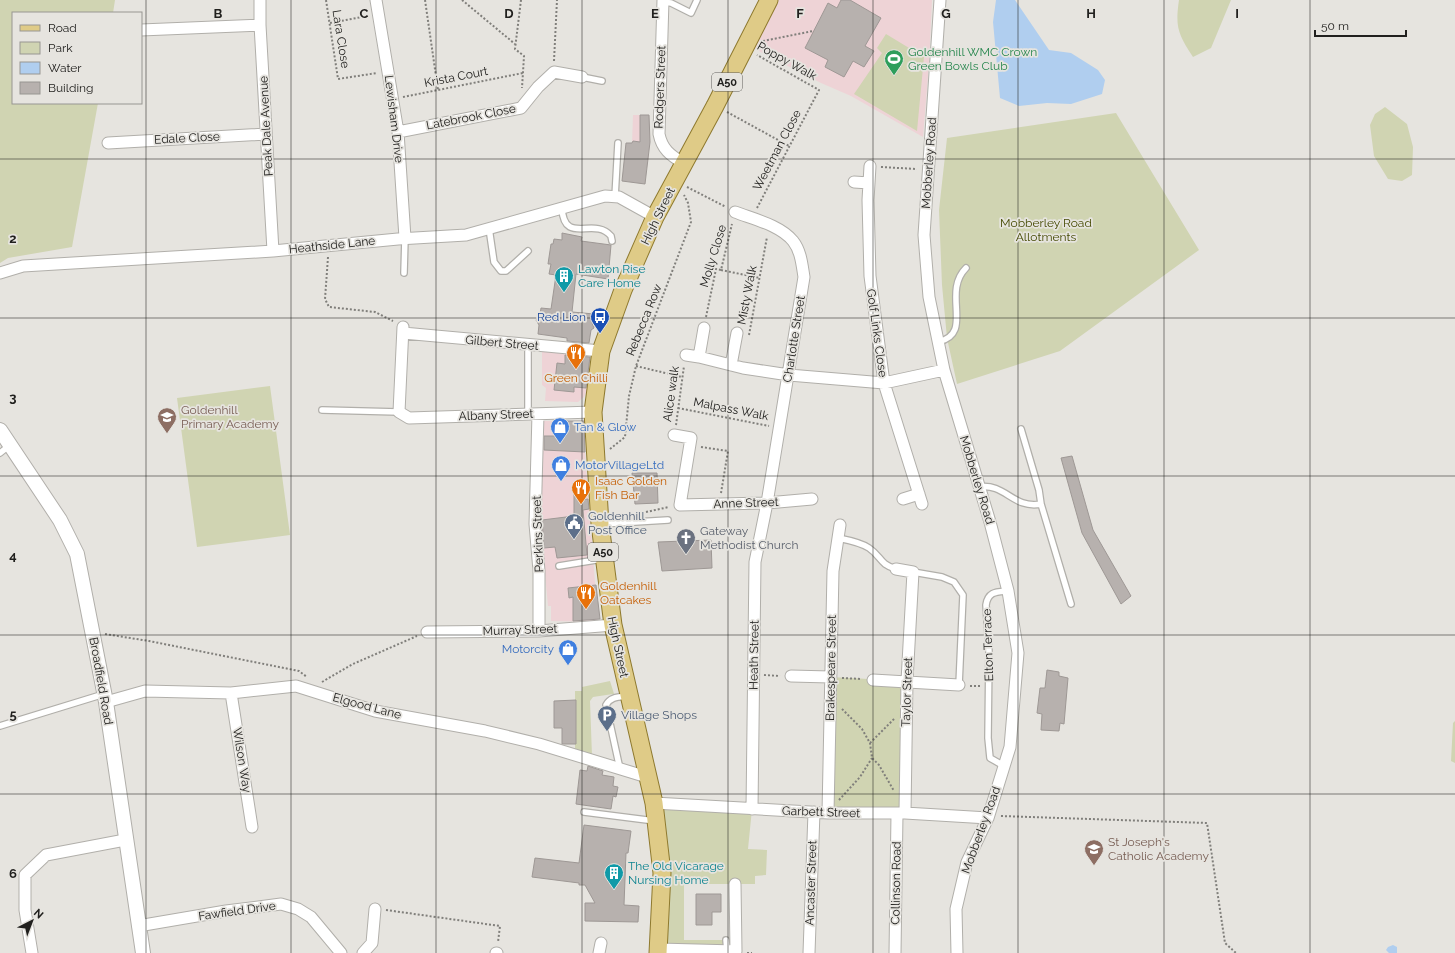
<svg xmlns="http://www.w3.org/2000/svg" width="1455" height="953" viewBox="0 0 1455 953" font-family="Raleway,sans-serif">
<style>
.commercial{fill:#eed3d6}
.green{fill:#d0d4b2}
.water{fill:#b0ceef}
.building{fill:#b7b1ae;stroke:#9e9895}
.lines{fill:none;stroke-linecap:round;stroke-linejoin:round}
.service-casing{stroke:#b1afaa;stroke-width:8}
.minor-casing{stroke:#b1afaa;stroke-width:13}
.tertiary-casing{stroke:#b1afaa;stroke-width:16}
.primary-casing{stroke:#8e792e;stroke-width:19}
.path{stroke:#807f7b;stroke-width:2;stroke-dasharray:2 2;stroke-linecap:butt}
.service{stroke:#fff;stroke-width:5.5}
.minor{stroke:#fff;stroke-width:11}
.tertiary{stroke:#fff;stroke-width:14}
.primary{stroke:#dfcb87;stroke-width:17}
.grid{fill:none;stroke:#21201e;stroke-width:1;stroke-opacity:0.55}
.labels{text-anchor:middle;stroke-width:3.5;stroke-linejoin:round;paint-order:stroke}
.shield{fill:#e6e4df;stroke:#5c5b58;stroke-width:1}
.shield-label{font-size:11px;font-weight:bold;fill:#21201e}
.street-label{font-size:12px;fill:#21201e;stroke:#e6e4df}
.leisure-label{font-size:12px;fill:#27864d;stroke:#e6e4df;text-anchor:start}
.park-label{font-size:12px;fill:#454a02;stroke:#e6e4df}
.culture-label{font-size:12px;fill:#0d838f;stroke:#e6e4df;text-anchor:start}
.transit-label{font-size:12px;fill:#164399;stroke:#e6e4df;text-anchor:end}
.food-label{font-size:12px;fill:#c56008;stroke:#e6e4df;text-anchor:start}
.education-label{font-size:12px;fill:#785e54;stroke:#e6e4df;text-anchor:start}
.shop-label{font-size:12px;fill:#366cbe;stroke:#e6e4df;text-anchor:start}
.service-label{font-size:12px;fill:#4e5e75;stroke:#e6e4df;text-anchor:start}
.worship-label{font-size:12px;fill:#5b616d;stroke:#e6e4df;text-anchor:start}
.grid-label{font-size:13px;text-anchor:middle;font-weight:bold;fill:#21201e;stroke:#e6e4df;stroke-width:3.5;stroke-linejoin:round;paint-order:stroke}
</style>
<rect width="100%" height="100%" fill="#e6e4df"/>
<path class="commercial" d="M775,0H932L929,64L923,137L851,96L821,83L753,48Z
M633,115H649L650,142L648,161L636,159L632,144Z
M542,351L590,357L588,388L584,397L578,402L545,401L546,388L542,385Z
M543,421H585V452L598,622L551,621V606H548L539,511Z"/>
<path class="green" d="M0,0H115L113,13H13V103H98L72,247L8,258L0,263Z
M1179,0H1231L1211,48L1193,57C1178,34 1175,27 1179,0Z
M886,34L924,57L917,131L854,94L882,53L877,48Z
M1385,107L1407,124L1413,147L1412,175L1402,181L1388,179L1374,156L1370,125L1375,114Z
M1116,113L1199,250L1060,351L957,384L947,338L942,285L939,210L947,138Z
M270,386L290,535L197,547L177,398Z
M830,677L907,681L905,813H828Z
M610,681L615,697L613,694L593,697L590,701L592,756L575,750V691H582V687Z
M1455,721V763L1451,761L1453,723Z
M658,803L752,809L748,849L767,850L766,875L755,876V884H684V940H723V951L662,949Z"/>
<path class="water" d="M996,0H1015L1049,50L1071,53L1098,70L1105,80L1102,94L1071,104L1047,103L1019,106L1000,98L993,22Z
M1393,945L1397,947V953H1389L1386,950L1388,947Z"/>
<path class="building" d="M841,0H850L881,18L865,46L874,51L864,67L853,61L844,77L825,67L828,60L805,48L828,3L837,8Z
M640,115H649L650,142L645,184L622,181L626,143H632L633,141L640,142Z
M562,233L582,237L581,241L611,245L608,279L576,274L572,312L594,314L592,323L594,328L591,330L589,343L567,341V338L538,334L539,325L536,320L540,315L541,308L551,309L556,275L549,274L551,264H548L551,244H553L554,239L562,240Z
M565,355L590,357L586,388L574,387V392L554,390L557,363L565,364Z
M566,421H584L585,452L544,450V436H566Z
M1072,456L1093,530L1131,596L1121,604L1082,533L1061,458Z
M632,473H657L658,503L635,504Z
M574,491H581L582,500L588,499L589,509L583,510L587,555L557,558L555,547L544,548L542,520L574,516Z
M711,540L712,568L662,571L658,542Z
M596,585L600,619L573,621V597L569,598L568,588Z
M1047,670L1059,672V676L1068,678L1064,724L1060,723L1059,731L1041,730L1042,714L1037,713L1040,688H1045Z
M576,700V744H562V728H554V701Z
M588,766L603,771L602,775L614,777L613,786L618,787L616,797L613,796L611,809L576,804L580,770L587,771Z
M584,825L631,831L628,853H626L624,905L639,906L638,922L585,921V903H595L585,885H579V883L532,877L535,858L579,863Z
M696,894H721V912H712V925H696Z"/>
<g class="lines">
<g class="service-casing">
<path id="service" d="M663,2L671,3L691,13L697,0
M582,77L602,81
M615,197L618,143
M562,208C564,246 594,216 611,236L612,241
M489,228L494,262L501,271H506L528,251
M404,273L405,238
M938,342C975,334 941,293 966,268
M322,410L399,412
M528,414V345
M0,453L10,445
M979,487C1006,483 1012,509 1041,504L1039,490L1021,429
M1041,504L1071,604
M602,524L668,520
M838,538C848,540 860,542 869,548C882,557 879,564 896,569
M559,566L602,559
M913,572L942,577L954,582L963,595L959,685
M0,726L104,694
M1004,766L990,758L988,738L989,652L986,605C988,591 997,592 1008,591
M620,769L606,705C610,697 618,697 627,696
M584,812L655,821
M726,940L727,951"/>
</g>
<g class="minor-casing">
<path id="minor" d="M260,0V25L273,251
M376,0L398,132L405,238
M663,0L659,134C662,149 670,155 683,163
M940,0L924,235L929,297L944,370L990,522L1008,591L1018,653L1010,747L988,818L967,862L956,909L957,953
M141,30L260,25
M398,132L521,108L538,87L554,72L582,77
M108,143L266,134
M870,166L868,200L870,276L884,383L922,504
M854,182L869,183
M735,212C753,219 780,225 793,241C801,251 802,265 804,277L767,503L755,562L752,809
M0,273L23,266L273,251L398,239L466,235L605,196L619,197L655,217
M403,327L399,412L409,418L593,412
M704,328L699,357L743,368L789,375L884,383L944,370
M403,333L601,351
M686,355L699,357
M731,365L737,333
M538,414L535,524L539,571V631
M674,435L691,438L680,505L767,503L812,499
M903,499L919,494
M896,569L913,572L907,681L905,813
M427,632L539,631L613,625
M791,676L830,677
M873,680L959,685
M231,693L252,827
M106,702L145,691L231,693L296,686L375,711L485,731L539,744L647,777
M654,803L828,813H905L988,818
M828,813L833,571L840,525
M138,926L226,911L281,904L298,909L311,917L341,953
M658,949L736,951L735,884
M32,953L25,910V875L46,855L125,840
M363,953L372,943L375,909
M496,953H497
M599,953L601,943
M809,953L814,812
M895,953L897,814"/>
</g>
<g class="tertiary-casing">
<path id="tertiary" d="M0,430L60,520L77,554L106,702L143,953"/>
</g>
<g class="primary-casing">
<path id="primary" d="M658,953L662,873L654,803L613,625L600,524L593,412L601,351L623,290L655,217L715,106L769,0"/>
</g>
<path class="path" d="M326,0L338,79L377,73
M425,0L438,90
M462,0L515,44
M521,0L515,49L524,56L522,88
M330,23L367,16
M763,41L813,31
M554,61L557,0
M403,97L523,73
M727,112L789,146
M881,167L917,169
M687,187L726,207
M757,208L819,90L757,55
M328,257L325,299L329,307L375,312L393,321
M721,270L760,278
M706,317L716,269L721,270L732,224
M749,335L767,237
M636,366L682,377
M678,408L769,426
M676,425L684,366
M701,447L728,451L721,493
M610,449L625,437L629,396L636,366L691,222L688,203L684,195
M646,512L669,507
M105,634L149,641L299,671L307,677
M764,675L780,676
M842,678L862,679
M322,682L353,664L417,636
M970,686H980
M842,709L862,729L870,743L872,758L879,765L894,791
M870,743L895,718
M839,800L860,777L872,758
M1001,816L1207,823L1225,943L1236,953
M386,910L500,926L498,942
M747,953H752"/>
<use href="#service" class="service"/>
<use href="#minor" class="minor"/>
<use href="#tertiary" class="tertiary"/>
<use href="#primary" class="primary"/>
</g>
<path class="grid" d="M146,0V953M291,0V953M436,0V953M582,0V953M728,0V953M873,0V953M1018,0V953M1164,0V953M1310,0V953M0,159H1455M0,318H1455M0,476H1455M0,635H1455M0,794H1455"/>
<defs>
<g id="stadium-pin" transform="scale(1)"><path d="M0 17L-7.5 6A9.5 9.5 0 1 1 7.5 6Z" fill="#2e9e5b" stroke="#e6e4df"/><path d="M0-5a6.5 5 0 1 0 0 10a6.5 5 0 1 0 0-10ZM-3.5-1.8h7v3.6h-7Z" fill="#fff"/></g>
<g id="building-pin" transform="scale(1)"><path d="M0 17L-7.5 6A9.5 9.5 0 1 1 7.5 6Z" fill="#0f9aa8" stroke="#e6e4df"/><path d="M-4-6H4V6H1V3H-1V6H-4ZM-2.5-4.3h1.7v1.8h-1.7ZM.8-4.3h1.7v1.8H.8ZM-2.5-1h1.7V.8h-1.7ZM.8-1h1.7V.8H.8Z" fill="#fff"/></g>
<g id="bus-pin" transform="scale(1)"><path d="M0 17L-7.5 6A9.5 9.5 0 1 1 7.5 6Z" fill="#1a4fb4" stroke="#e6e4df"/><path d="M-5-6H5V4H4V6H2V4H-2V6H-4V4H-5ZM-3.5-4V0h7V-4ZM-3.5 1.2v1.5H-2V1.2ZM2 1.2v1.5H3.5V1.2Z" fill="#fff"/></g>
<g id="restaurant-pin" transform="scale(1)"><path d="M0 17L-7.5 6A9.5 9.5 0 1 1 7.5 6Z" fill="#e8710a" stroke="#e6e4df"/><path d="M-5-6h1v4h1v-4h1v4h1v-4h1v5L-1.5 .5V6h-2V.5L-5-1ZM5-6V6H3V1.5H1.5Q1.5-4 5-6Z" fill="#fff"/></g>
<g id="school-pin" transform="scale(1)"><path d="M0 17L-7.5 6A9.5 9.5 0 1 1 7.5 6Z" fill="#8d6e63" stroke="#e6e4df"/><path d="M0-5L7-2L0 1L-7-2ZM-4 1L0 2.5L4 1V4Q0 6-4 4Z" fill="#fff"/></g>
<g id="shop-pin" transform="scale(1)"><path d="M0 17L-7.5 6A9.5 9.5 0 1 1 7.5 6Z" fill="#3f7fe0" stroke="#e6e4df"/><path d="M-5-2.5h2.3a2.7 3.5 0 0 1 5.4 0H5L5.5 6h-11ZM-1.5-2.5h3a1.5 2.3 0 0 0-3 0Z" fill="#fff"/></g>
<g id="civic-pin" transform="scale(1)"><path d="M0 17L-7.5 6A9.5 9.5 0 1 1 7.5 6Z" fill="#5c6f8a" stroke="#e6e4df"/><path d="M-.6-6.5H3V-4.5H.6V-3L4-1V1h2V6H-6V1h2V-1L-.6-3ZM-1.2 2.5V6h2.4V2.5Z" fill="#fff"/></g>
<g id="church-pin" transform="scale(1)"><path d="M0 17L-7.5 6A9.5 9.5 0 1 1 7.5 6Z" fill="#6b7280" stroke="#e6e4df"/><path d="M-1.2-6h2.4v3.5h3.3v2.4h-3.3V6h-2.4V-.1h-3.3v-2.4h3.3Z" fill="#fff"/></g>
<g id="parking-pin" transform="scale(1)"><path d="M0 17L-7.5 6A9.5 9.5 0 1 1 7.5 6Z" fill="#5c6f8a" stroke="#e6e4df"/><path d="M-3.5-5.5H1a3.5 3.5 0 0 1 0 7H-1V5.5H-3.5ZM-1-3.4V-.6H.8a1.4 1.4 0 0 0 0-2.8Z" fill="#fff"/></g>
</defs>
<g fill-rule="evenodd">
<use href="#stadium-pin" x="894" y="59"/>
<use href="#building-pin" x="564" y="276"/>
<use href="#bus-pin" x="600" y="317"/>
<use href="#restaurant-pin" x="576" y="353"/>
<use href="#school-pin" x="167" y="417"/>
<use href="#shop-pin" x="560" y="427"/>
<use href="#shop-pin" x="561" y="465"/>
<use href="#restaurant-pin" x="581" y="488"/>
<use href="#civic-pin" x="574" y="523"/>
<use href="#church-pin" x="686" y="538"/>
<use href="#restaurant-pin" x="586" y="593"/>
<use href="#shop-pin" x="568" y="649"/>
<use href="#parking-pin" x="607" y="715"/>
<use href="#school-pin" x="1094" y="849"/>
<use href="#building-pin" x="614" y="873"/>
</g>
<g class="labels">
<g class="shield">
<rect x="712" y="73" width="30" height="18" rx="3"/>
<rect x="588" y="543" width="30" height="18" rx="3"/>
</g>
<g class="shield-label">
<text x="727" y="86">A50</text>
<text x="603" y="556">A50</text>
</g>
<g class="street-label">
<text transform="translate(341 39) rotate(81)" y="4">Lara Close</text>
<text transform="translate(787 61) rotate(29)" y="4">Poppy Walk</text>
<text transform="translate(456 77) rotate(-11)" y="4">Krista Court</text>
<text transform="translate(660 87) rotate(-88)" y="4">Rodgers Street</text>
<text transform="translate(471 117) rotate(-11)" y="4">Latebrook Close</text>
<text transform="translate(394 119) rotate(83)" y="4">Lewisham Drive</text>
<text transform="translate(266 126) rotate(-93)" y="4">Peak Dale Avenue</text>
<text transform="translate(187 138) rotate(-3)" y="4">Edale Close</text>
<text transform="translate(777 150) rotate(-62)" y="4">Weetman Close</text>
<text transform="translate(929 163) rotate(-86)" y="4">Mobberley Road</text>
<text transform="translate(658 216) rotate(-64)" y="4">High Street</text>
<text transform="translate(332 245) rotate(-6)" y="4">Heathside Lane</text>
<text transform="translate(713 256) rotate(-73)" y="4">Molly Close</text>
<text transform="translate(747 295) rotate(-79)" y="4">Misty Walk</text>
<text transform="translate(644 320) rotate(-68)" y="4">Rebecca Row</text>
<text transform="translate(877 333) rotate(82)" y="4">Golf Links Close</text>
<text transform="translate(794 339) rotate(-81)" y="4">Charlotte Street</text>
<text transform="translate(502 343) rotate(5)" y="4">Gilbert Street</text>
<text transform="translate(671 394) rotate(-82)" y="4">Alice walk</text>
<text transform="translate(731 409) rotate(11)" y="4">Malpass Walk</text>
<text transform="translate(496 415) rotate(-2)" y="4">Albany Street</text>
<text transform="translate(977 480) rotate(73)" y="4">Mobberley Road</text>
<text transform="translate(746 503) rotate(-2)" y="4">Anne Street</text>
<text transform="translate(538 534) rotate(-92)" y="4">Perkins Street</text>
<text transform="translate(520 630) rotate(-2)" y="4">Murray Street</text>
<text transform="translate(988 645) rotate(-92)" y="4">Elton Terrace</text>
<text transform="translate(618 647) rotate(78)" y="4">High Street</text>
<text transform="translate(754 655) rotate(-89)" y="4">Heath Street</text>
<text transform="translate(831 668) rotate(-89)" y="4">Brakespeare Street</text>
<text transform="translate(101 681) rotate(80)" y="4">Broadfield Road</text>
<text transform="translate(907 692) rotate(-88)" y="4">Taylor Street</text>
<text transform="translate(367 706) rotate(15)" y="4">Elgood Lane</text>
<text transform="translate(242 760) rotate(81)" y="4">Wilson Way</text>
<text transform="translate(821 812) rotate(2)" y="4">Garbett Street</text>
<text transform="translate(981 830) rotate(-70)" y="4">Mobberley Road</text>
<text transform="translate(811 883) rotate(-88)" y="4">Ancaster Street</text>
<text transform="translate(896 883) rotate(-89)" y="4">Collinson Road</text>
<text transform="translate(237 911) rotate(-8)" y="4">Fawfield Drive</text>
</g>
<g class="leisure-label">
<text x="908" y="56">Goldenhill WMC Crown<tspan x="908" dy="14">Green Bowls Club</tspan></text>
</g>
<g class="park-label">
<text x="1046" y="227">Mobberley Road<tspan x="1046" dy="14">Allotments</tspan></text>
</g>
<g class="culture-label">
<text x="578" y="273">Lawton Rise<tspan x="578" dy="14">Care Home</tspan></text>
<text x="628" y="870">The Old Vicarage<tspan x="628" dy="14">Nursing Home</tspan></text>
</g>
<g class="transit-label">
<text x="586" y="321">Red Lion</text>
</g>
<g class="food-label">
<text x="576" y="382" text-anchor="middle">Green Chilli</text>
<text x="595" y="485">Isaac Golden<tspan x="595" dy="14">Fish Bar</tspan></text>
<text x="600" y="590">Goldenhill<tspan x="600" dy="14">Oatcakes</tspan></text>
</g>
<g class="education-label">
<text x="181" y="414">Goldenhill<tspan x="181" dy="14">Primary Academy</tspan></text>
<text x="1108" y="846">St Joseph's<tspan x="1108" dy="14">Catholic Academy</tspan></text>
</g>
<g class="shop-label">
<text x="574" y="431">Tan &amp; Glow</text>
<text x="575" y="469">MotorVillageLtd</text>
<text x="554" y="653" text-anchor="end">Motorcity</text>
</g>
<g class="service-label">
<text x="588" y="520">Goldenhill<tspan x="588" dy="14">Post Office</tspan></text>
<text x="621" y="719">Village Shops</text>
</g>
<g class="worship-label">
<text x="700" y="535">Gateway<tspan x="700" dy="14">Methodist Church</tspan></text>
</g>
</g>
<g class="grid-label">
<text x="218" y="18">B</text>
<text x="364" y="18">C</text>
<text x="509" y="18">D</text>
<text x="655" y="18">E</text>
<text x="800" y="18">F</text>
<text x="946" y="18">G</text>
<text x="1091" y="18">H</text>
<text x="1237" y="18">I</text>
<text x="13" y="243">2</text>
<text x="13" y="402">3</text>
<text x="13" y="560">4</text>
<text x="13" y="719">5</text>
<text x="13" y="878">6</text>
</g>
<rect x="12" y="12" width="130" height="92" fill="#e6e4df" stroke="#979692"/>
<rect x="20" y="25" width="20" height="6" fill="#dfcb87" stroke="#979692"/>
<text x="48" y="32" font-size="12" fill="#21201e">Road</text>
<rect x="20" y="42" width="20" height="12" fill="#d0d4b2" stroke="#979692"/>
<text x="48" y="52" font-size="12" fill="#21201e">Park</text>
<rect x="20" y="62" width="20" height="12" fill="#b0ceef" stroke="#979692"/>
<text x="48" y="72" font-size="12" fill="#21201e">Water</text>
<rect x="20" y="82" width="20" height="12" fill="#b7b1ae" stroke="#979692"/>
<text x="48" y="92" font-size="12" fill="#21201e">Building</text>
<g transform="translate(32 921) rotate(42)" stroke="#e6e4df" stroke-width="3" paint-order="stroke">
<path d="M0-3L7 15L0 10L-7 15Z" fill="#21201e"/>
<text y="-6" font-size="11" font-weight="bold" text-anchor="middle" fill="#21201e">N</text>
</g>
<path d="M1315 30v6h91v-6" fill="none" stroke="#21201e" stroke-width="2"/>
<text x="1321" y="30" font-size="12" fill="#21201e" stroke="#e6e4df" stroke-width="3" paint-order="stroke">50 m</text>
</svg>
